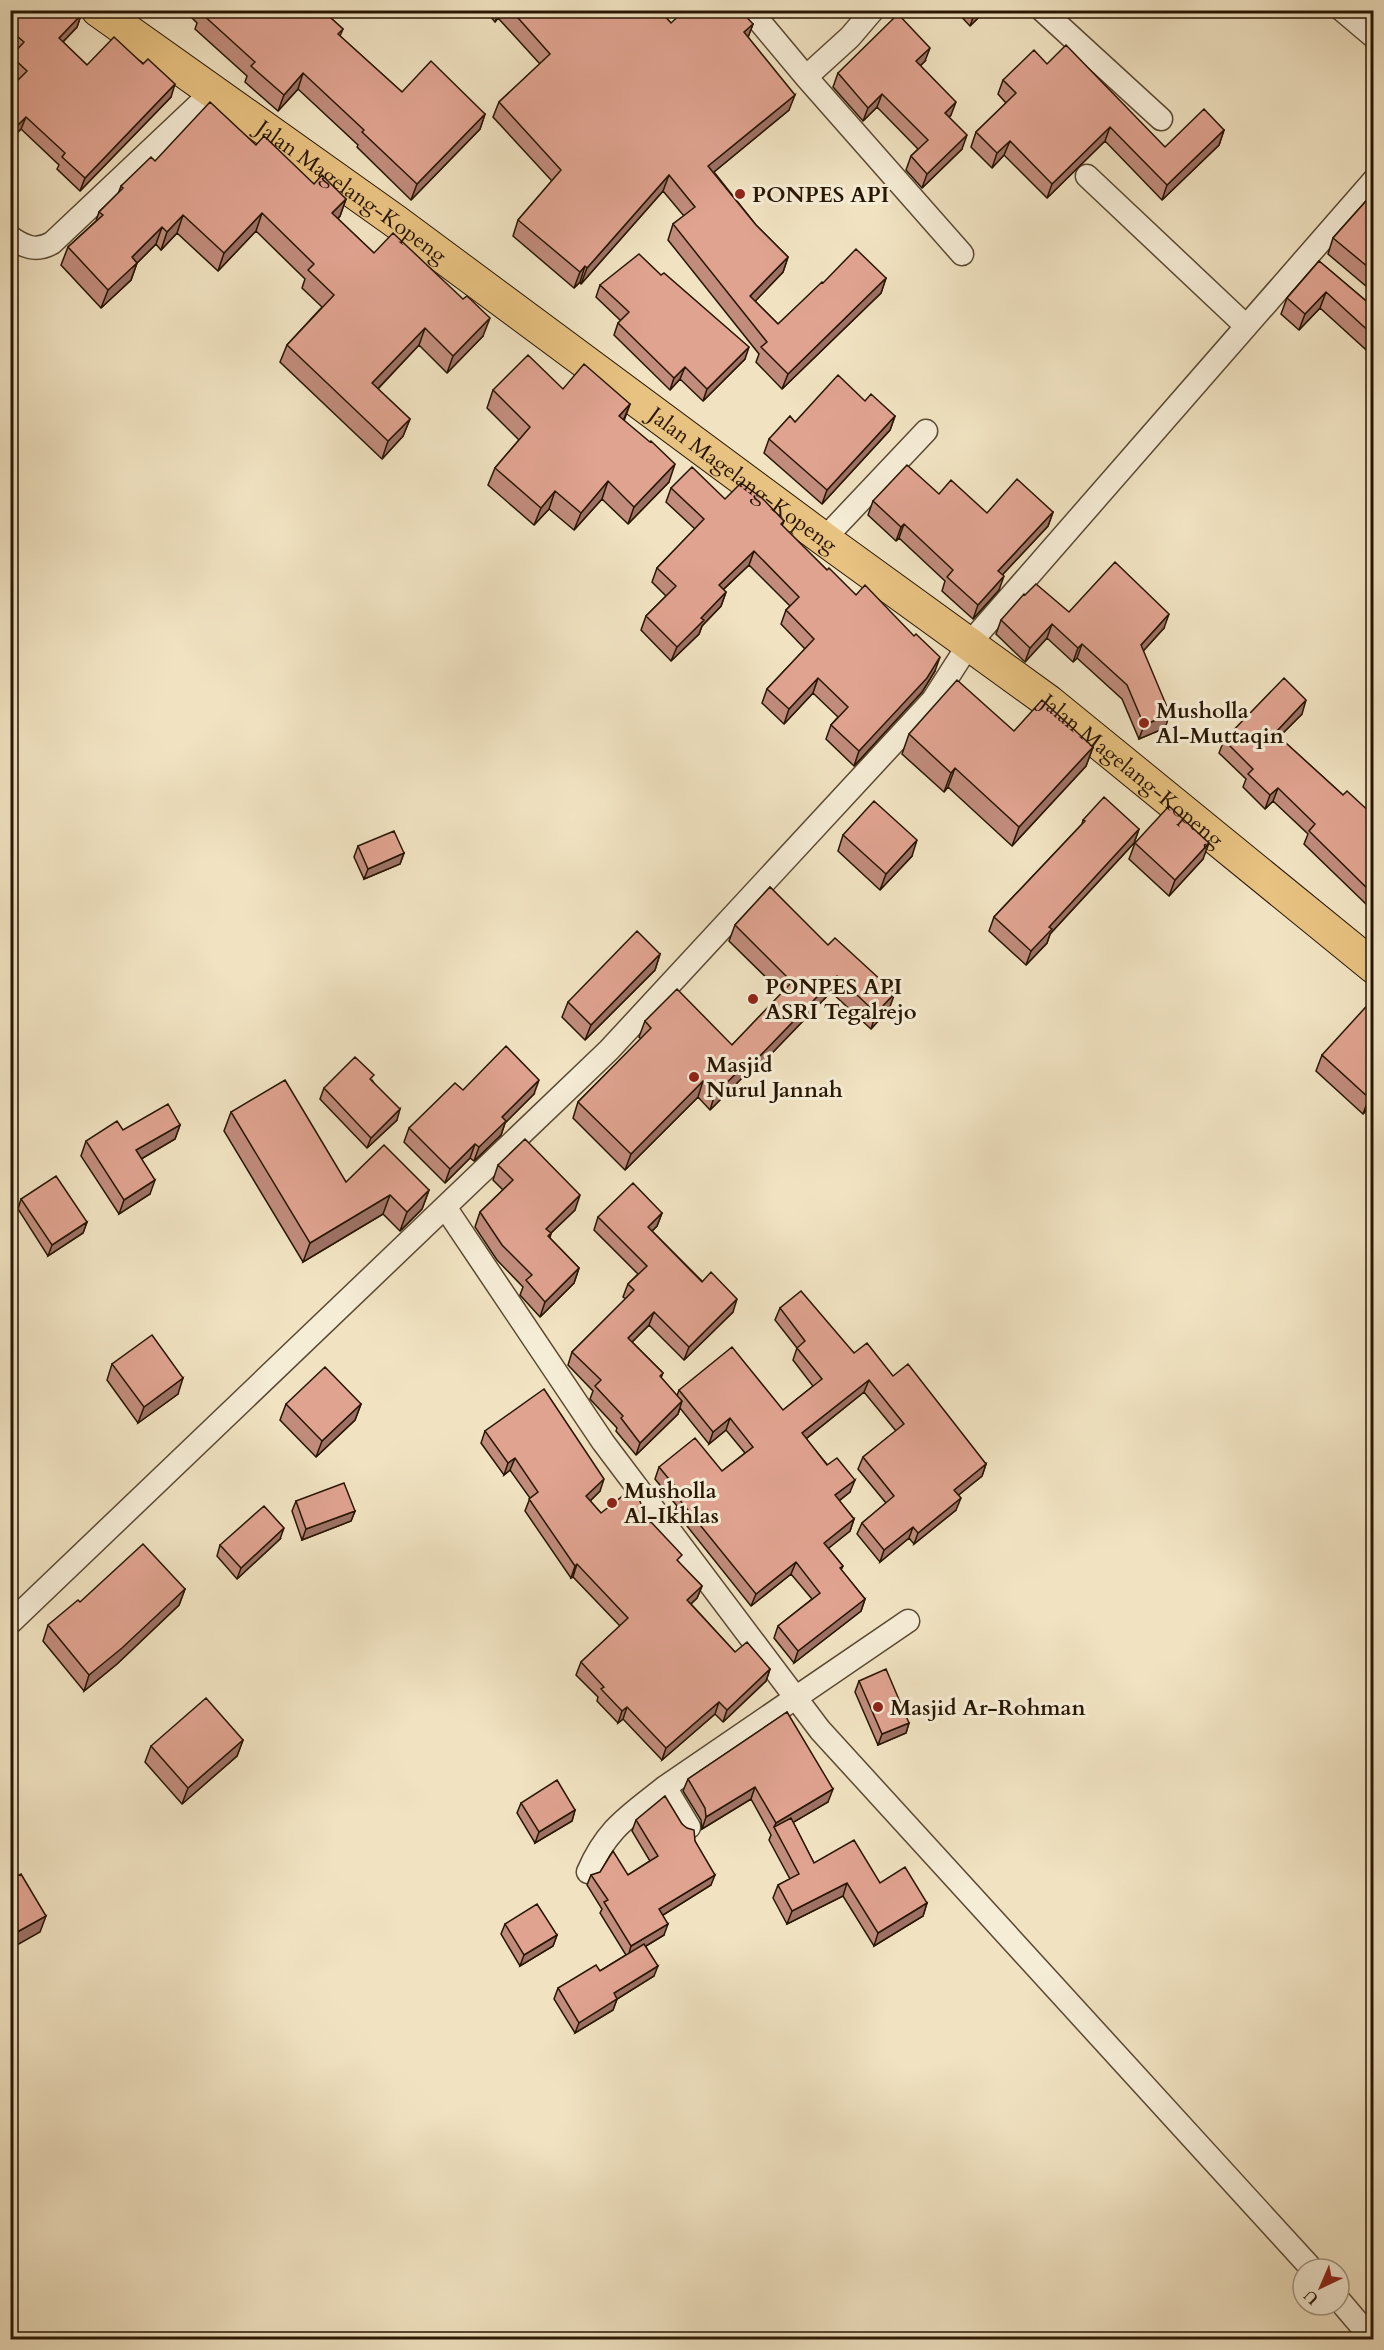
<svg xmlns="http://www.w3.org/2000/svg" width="1384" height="2350" viewBox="0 0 1384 2350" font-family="Cardo,serif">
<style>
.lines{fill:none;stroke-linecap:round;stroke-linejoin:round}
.minor-casing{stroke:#5a4932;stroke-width:25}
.primary-casing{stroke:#281602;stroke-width:35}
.minor{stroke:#f6edd7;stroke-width:22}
.primary{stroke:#e8c281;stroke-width:33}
.wall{fill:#c18c7c;stroke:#281602;stroke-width:1.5}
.shaded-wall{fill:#9d7265;stroke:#281602;stroke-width:1.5}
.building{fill:#e0a390;stroke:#281602;stroke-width:1.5}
.poi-dot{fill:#8f2418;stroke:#f6edd7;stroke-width:2}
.labels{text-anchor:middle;stroke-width:6;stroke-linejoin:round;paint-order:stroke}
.street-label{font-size:22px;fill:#281602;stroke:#f6edd7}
.poi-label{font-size:22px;font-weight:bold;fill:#281602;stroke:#f6edd7;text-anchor:start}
</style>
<rect width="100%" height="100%" fill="#f1e3c2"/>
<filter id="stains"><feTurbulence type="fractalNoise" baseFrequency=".00333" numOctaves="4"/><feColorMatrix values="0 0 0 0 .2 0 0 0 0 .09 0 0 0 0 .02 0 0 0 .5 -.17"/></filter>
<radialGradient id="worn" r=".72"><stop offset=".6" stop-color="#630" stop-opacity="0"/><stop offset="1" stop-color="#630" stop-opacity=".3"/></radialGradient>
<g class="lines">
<g class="minor-casing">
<path id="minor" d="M750,10L806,77
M873,10L850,37L806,77L962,254
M1042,10L1161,119
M1342,10L1374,37
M1087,176L1246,326
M10,237C24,247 36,252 52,243L212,92
M824,539L926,431
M445,1207L603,1442L820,1730L1312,2269
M10,1623L609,1050L933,700L969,644L1374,180
M689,1827L665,1787L908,1621
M588,1872C607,1828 629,1816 665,1787
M1339,2300L1373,2340"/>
</g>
<g class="primary-casing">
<g id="primary">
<path id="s1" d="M98,10L395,221L824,539L1049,702L1374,967"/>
</g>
</g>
<use href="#minor" class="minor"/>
<use href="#primary" class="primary"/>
</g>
<path class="wall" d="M10,10L81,15L77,27L63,42L87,65L171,97L80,191L57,169L59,165L21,129L18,79L10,72V58L16,51L10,46Z
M184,10H322L343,29L340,36L402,92L485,114L480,129L411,200L357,147L358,145L298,89L278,111L245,82L247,76L195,29L197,23Z
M485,10H659L671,23L753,24L748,37L789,110L714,172L756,225L788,257L783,272L755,301L778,324L823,283L886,278L881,293L782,389L756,362L759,354L668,240L673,224L684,216L663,191L581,284L580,282L574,288L513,236L518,220L552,181L493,117L499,102L540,64L498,18L495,22Z
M955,10H986L970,26Z
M925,61L920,66L951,115L949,117L962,149L922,188L906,170L911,156L918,149L877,107L863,121L833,87L838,73Z
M1047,64L1165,147L1224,130L1219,145L1162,200L1105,141L1047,198L1004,155L992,168L971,147L976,132L1006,103L998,94L1003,80Z
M256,145L314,184L346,199L340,216L338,219L374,253L483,336L447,373L419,345L378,389L410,419L403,436L382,459L280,362L287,345L322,307L302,288L305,279L256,231L218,271L177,233L161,250L156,244L137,263L131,280L101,308L61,265L68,247L96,221L99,212L118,194L121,186L155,161Z
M1374,192V292H1373L1328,254L1333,238Z
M1319,261L1371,305L1374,306V357L1320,308L1299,330L1281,314L1287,298Z
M600,285L745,359L703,401L680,379L670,390L614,335L618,323L621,321L596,297Z
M563,389L630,404L624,421L669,482L628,524L602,499L574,530L549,509L534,525L488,485L495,468L519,440L487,408L493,390Z
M865,401L895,416L890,430L822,504L764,453L769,439L795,422Z
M671,488L725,499L784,521L782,526L827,570L856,595L935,671L922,692L854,766L826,739L831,725L838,717L813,693L784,724L762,703L767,689L805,649L781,624L786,610L790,606L749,565L723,590L726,592L721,606L702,626L699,634L671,661L641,630L646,616L666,596L652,582L657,568L695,529L666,502Z
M939,494L987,513L1053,512L1048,526L1002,575L999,590L973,619L942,591L945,581L899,538L896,541L868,515L873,501Z
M1069,612L1164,628L1143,651L1165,728L1139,739L1122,699L1077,658L1073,662L1047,638L1025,662L996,634L1001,620Z
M1302,714L1279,737L1343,795L1374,816V898L1367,905L1304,844L1308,834L1273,801L1265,809L1243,787L1246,779L1219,753L1224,740Z
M1014,731L1093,747L1086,766L1012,846L948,787L944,792L902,754L909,734Z
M1083,820L1139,829L1134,843L1050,934L1047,943L1026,965L989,931L994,917L1082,824Z
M843,835L912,856L880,890L838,851Z
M1135,843L1203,859L1169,896L1129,859Z
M358,846L404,853L400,864L364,879L354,857Z
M770,887L889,1009L871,1029L831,992L749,1077L746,1074L710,1110L698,1097L625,1170L573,1118L578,1102L641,1039L639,1037L645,1021L732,1045L782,993L729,941L735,925Z
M660,954L655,970L585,1040L562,1017L568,1002Z
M1322,1055L1374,1102L1363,1114L1316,1071Z
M372,1080L397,1120L367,1148L320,1099L324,1088Z
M463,1090L534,1094L505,1123L501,1135L474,1161L470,1158L445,1183L404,1142L409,1128Z
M231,1112L346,1182L429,1190L422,1209L400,1231L383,1214L303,1262L224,1131Z
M180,1125L175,1139L141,1159L150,1194L119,1214L81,1156L86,1141L123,1130Z
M498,1165L575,1210L551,1233L550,1238L579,1268L574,1283L540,1317L520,1295L523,1287L497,1260L475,1227L480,1212L503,1190L493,1180Z
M21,1199L87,1222L83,1233L48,1256L18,1209Z
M662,1213L657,1226L652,1231L733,1312L684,1360L649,1325L632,1342L663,1373L661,1378L677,1396L679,1390L783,1410L813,1386L793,1360L797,1348L775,1320L780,1308L893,1376L986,1464L982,1476L958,1495L956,1510L914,1544L909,1538L880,1562L857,1534L862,1523L886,1503L858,1469L863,1457L896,1431L864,1392L806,1439L850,1492L839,1501L854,1519L850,1531L828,1548L843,1566L841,1570L865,1599L861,1611L794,1663L774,1638L778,1626L812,1599L791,1574L751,1606L675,1511L677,1506L655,1479L659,1467L722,1471L745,1453L726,1430L709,1444L680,1408L678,1414L636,1455L616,1431L617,1428L590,1399L593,1391L568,1365L572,1352L626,1299L623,1297L628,1284L638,1274L594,1230L598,1217Z
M112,1364L178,1394L138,1423L107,1380Z
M286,1404H361L355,1420L316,1457L280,1420Z
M485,1431L600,1491L590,1501L601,1513L649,1523L679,1563L702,1586L697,1598L691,1604L735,1652L770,1669L766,1681L723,1722L715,1714L662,1760L623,1719L618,1723L597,1701L598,1697L576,1675L581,1662L620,1626L573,1577L571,1578L525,1511L530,1498L510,1470L504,1475L481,1443Z
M296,1501L355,1511L351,1521L302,1540L292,1511Z
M280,1539L237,1579L217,1556L220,1545Z
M185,1589L179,1605L117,1664L84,1691L43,1641L48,1625L80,1602Z
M859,1681L909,1723L906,1733L878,1745L855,1692Z
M787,1712L828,1802L793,1822L814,1863L880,1883L927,1903L923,1916L874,1946L843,1896L787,1924L773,1898L778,1885L790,1879L769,1840L771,1835L751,1799L702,1829L701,1820L683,1791L688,1779Z
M243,1740L237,1756L182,1804L145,1762L151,1746Z
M521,1803L575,1810L572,1821L535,1843L517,1813Z
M636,1820L682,1824L695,1841L711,1885L663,1915L664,1935L646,1946L654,1976L617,1999L613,2010L575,2033L554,1999L558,1988L600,1971L626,1955L600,1913L602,1909L587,1885L591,1875H628L650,1861L632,1831Z
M505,1924L557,1935L553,1946L520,1966L501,1934Z"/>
<path class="shaded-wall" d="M499,10H501L498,18L495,22Z
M979,10H986L970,26L974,15Z
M81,15L77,27L54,51L59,38Z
M753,24L747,40L744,32Z
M930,48L925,61L911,75L916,61Z
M303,73L298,89L278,111L284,95Z
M175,84L171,97L80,191L85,178Z
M882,94L877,107L863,121L868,108Z
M795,95L789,110L703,181L708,166Z
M956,102L951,115L940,126L945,113Z
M485,114L480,129L411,200L417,184Z
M26,117L21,129L10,141V133Z
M1110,127L1105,141L1047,198L1052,184Z
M1224,130L1219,145L1162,200L1167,185Z
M967,135L962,149L922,188L927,174Z
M1010,141L1004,155L992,168L997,153Z
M669,175L663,191L581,284L587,268Z
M346,199L340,216L326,231L332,213Z
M262,213L256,231L218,271L224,253Z
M183,215L177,233L161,250L167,232Z
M162,227L156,244L132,268L137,263L131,280L101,308L108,290L132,257Z
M788,257L783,272L745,312L750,296Z
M585,266L580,282L574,288L580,272Z
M886,278L881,293L782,389L788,374Z
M1326,292L1320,308L1299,330L1305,314Z
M490,318L483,336L447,373L453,356Z
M425,328L419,345L366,401L372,383Z
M749,347L745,359L703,401L707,389Z
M685,367L680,379L670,390L674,378Z
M630,404L623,421L619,416Z
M895,416L890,430L822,504L827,490Z
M410,419L403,436L382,459L388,441Z
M675,464L669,482L628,524L634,507Z
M608,481L602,499L574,530L581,513Z
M555,491L549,509L534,525L541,508Z
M1053,512L1048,526L993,585L998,571Z
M904,524L899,538L896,541L901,527Z
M754,551L749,565L713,599L719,585Z
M1004,576L999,590L973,619L978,605Z
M726,592L721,606L702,626L699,634L671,661L677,647L701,618Z
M1169,614L1164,628L1136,659L1141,645Z
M1052,624L1047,638L1025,662L1030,648Z
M1082,644L1077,658L1073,662L1078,648Z
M940,657L935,671L922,692L854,766L859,751Z
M818,678L813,693L784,724L789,709Z
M1306,700L1302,714L1270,746L1275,733Z
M1170,714L1165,728L1139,739L1144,725Z
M1093,747L1086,766L1012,846L1019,827Z
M955,768L948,787L944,792L951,773Z
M1278,788L1273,801L1265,809L1270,795Z
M1139,829L1134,843L1050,934L1047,943L1026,965L1031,951L1049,927Z
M917,840L912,856L880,890L886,874Z
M1209,843L1203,859L1169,896L1175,880Z
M404,853L400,864L364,879L368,869Z
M1374,890V898L1367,905L1371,892Z
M660,954L655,970L585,1040L591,1025Z
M837,976L831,992L749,1077L755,1061Z
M895,993L889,1009L871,1029L876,1013Z
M752,1058L746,1074L710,1110L715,1094Z
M539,1080L534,1094L505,1123L501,1135L474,1161L479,1147L502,1117Z
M703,1081L698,1097L625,1170L631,1154Z
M1374,1093V1102L1363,1114L1369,1098Z
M400,1109L397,1120L367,1148L371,1138Z
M180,1125L175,1139L131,1165L136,1150Z
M475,1144L470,1158L445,1183L450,1169Z
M155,1180L150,1194L119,1214L124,1200Z
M429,1190L422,1209L400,1231L407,1212Z
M390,1195L383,1214L303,1262L310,1243Z
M580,1195L575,1210L551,1233L546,1248V1229Z
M662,1213L657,1226L643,1240L648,1227Z
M87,1222L83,1233L48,1256L52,1245Z
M579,1268L574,1283L540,1317L545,1302Z
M737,1299L733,1312L684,1360L689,1347Z
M654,1312L649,1325L623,1351L628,1338Z
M183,1378L178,1394L138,1423L144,1407Z
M869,1380L864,1392L798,1445L802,1433Z
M682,1401L678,1414L636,1455L640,1443Z
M361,1404L355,1420L316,1457L322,1441Z
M730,1418L726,1430L709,1444L713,1432Z
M515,1458L510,1470L504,1475L508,1463Z
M986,1464L982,1476L950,1502L954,1490Z
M604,1479L600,1491L582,1509L586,1496Z
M855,1480L850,1492L831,1507L835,1495Z
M961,1498L956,1510L914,1544L918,1533Z
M355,1511L351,1521L302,1540L306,1529Z
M854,1519L850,1531L820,1555L824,1543Z
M913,1527L909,1538L880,1562L884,1550Z
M284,1528L280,1539L237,1579L241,1568Z
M796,1562L791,1574L751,1606L756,1594Z
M577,1564L573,1577L571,1578L575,1566Z
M702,1586L697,1598L682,1612L687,1600Z
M185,1589L179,1605L117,1664L84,1691L89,1675Z
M865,1599L861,1611L794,1663L798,1651Z
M770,1669L766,1681L723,1722L727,1710Z
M719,1702L715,1714L662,1760L666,1748Z
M627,1707L623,1719L618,1723L622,1711Z
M909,1723L906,1733L878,1745L882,1734Z
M243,1740L237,1756L182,1804L188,1788Z
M755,1787L751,1799L702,1829L706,1817Z
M833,1789L828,1802L777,1832L774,1827L776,1823Z
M575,1810L572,1821L535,1843L539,1832Z
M715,1875L711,1885L655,1920L659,1909Z
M847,1883L843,1896L787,1924L792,1911Z
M927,1903L923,1916L874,1946L878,1933Z
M46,1916L40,1932L10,1949V1936Z
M668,1924L664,1935L628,1957L631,1946Z
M557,1935L553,1946L520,1966L524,1955Z
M658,1966L654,1976L617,1999L613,2010L575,2033L579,2023L614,1993Z"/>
<path class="building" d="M10,10H77L81,15L59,38L87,65L114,37L143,64L148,59L175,84L85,178L62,157L65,153L26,117L10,133V88L27,71L11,56L24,42L10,30Z
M204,10H322L343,29L338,34L402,92L431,61L485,114L417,184L362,132L364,130L303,73L284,95L251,66L255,62L201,13Z
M511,10H659L671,23L685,10H740L753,24L744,32L795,95L708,166L756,225L788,257L750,296L778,324L822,282L823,283L856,249L886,278L788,374L761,347L767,342L673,224L695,207L669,175L587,268L585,266L580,272L518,220L561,170L499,102L550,54Z
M970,10H979L974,15Z
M898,14L930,48L916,61L956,102L945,113L967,135L927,174L911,156L928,140L882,94L868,108L838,73Z
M1066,45L1165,147L1204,109L1224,130L1167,185L1110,127L1052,184L1010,141L997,153L976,132L1016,93L1003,80L1034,50L1047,64Z
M210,102L256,145L264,136L314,184L322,175L346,199L332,213L374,253L393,233L463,299L467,296L490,318L453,356L425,328L372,383L410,419L388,441L287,345L334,295L308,270L314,264L262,213L224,253L183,215L167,232L162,227L132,257L137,263L108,290L68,247L103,215L99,212L123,188L121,186L151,157L155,161Z
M1374,192V272L1333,238Z
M639,254L661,275L664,273L749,347L707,389L685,367L674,378L618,323L629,312L600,285Z
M1319,261L1371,305L1374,306V336L1326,292L1305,314L1287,298Z
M528,355L563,389L584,364L630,404L619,416L650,442L651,441L675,464L634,507L608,481L581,513L555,491L541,508L495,468L530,427L493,390Z
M838,375L865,401L871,394L895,416L827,490L769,439L790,416L795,422Z
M907,465L939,494L951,480L987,513L1017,479L1053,512L998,571L1004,576L978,605L947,577L953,570L904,524L901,527L873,501Z
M692,467L725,499L741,483L762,498L784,521L781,524L827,570L829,568L856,595L865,585L914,636L916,634L940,657L927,678L859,751L831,725L848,707L818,678L789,709L767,689L814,639L786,610L799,597L754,551L719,585L726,592L701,618L704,620L677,647L646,616L676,586L657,568L704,519L671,488Z
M1115,562L1169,614L1141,645L1170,714L1144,725L1127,685L1082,644L1078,648L1052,624L1030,648L1001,620L1024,594L1025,595L1036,584L1069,612Z
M1284,678L1306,700L1275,733L1343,795L1347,791L1374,816V890L1371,892L1309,831L1315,824L1278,788L1270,795L1248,774L1253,769L1224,740Z
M957,680L1014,731L1042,700L1093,747L1019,827L955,768L951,773L909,734Z
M1104,797L1139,829L1049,927L1052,929L1031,951L994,917L1085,821L1083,820Z
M874,801L917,840L886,874L843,835Z
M1169,806L1209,843L1175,880L1135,843Z
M394,831L404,853L368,869L358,846Z
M770,887L828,945L835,938L895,993L876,1013L837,976L755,1061L752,1058L715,1094L703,1081L631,1154L578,1102L651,1028L645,1021L677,989L732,1045L792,982L735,925Z
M637,931L660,954L591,1025L568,1002Z
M1374,998V1093L1369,1098L1322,1055Z
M506,1046L539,1080L502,1117L506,1121L479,1147L475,1144L450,1169L409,1128L455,1083L463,1090Z
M355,1057L374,1075L370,1079L400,1109L371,1138L324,1088Z
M285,1080L346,1182L384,1145L429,1190L407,1212L390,1195L310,1243L231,1112Z
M168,1104L180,1125L136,1150L155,1180L124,1200L86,1141L117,1121L123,1130Z
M525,1139L580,1195L546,1229L551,1233L548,1236L579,1268L545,1302L526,1280L532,1275L502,1245L480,1212L513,1180L498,1165Z
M56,1176L87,1222L52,1245L21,1199Z
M633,1183L662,1213L648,1227L702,1282L711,1272L737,1299L689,1347L654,1312L628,1338L663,1373L660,1376L682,1401L640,1443L621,1418L623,1416L595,1386L601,1380L572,1352L634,1290L628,1284L647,1266L598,1217Z
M801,1291L854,1353L867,1343L893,1376L908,1364L986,1464L954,1490L961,1498L918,1533L913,1527L884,1550L862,1523L894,1496L863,1457L904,1424L869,1380L802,1433L827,1465L837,1458L855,1480L835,1495L854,1519L824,1543L843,1566L840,1568L865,1599L798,1651L778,1626L820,1593L796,1562L756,1594L679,1499L683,1496L659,1467L695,1438L722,1471L753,1447L730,1418L713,1432L679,1390L732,1347L783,1410L822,1379L797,1348L805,1341L780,1308Z
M152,1335L183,1378L144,1407L112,1364Z
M325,1367L361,1404L322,1441L286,1404Z
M544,1389L604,1479L586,1496L601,1513L634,1487L649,1523L651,1522L682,1555L677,1560L702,1586L687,1600L735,1652L747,1642L770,1669L727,1710L719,1702L666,1748L627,1707L622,1711L601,1689L604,1687L581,1662L628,1618L577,1564L575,1566L529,1499L538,1492L515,1458L508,1463L485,1431Z
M344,1483L355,1511L306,1529L296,1501Z
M264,1506L284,1528L241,1568L220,1545Z
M143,1544L185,1589L122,1648L89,1675L48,1625L78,1600L80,1602Z
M886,1669L909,1723L882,1734L859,1681Z
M206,1698L243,1740L188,1788L151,1746Z
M787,1712L833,1789L776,1823L755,1787L706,1817L705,1808L688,1779Z
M557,1780L575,1810L539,1832L521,1803Z
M665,1796L682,1824L687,1828L694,1830L695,1841L715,1875L659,1909L668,1924L631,1946L604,1902L608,1900L591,1875L600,1872L613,1851L628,1875L658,1856L636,1820Z
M791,1818L814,1863L854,1840L880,1883L905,1867L927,1903L878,1933L847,1883L792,1911L778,1885L799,1874L774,1827Z
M21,1874L46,1916L10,1936V1880Z
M537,1904L557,1935L524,1955L505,1924Z
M644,1944L658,1966L614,1993L617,1999L579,2023L558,1988L596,1965L600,1971Z"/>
<g class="poi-dot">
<circle cx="740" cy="194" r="6"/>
<circle cx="1144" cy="723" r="6"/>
<circle cx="753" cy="999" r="6"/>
<circle cx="694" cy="1077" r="6"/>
<circle cx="612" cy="1503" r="6"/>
<circle cx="878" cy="1707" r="6"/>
</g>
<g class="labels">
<g class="street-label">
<text dy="8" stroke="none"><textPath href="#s1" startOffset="312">Jalan Magelang-Kopeng</textPath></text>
<text dy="8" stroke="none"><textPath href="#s1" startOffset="798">Jalan Magelang-Kopeng</textPath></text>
<text dy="8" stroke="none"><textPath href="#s1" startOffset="1284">Jalan Magelang-Kopeng</textPath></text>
</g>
<g class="poi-label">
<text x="752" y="202">PONPES API</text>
<text x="1156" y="718">Musholla<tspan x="1156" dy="25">Al-Muttaqin</tspan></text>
<text x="765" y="994">PONPES API<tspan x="765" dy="25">ASRI Tegalrejo</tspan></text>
<text x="706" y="1072">Masjid<tspan x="706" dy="25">Nurul Jannah</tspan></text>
<text x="624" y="1498">Musholla<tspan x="624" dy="25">Al-Ikhlas</tspan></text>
<text x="890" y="1715">Masjid Ar-Rohman</text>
</g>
</g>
<rect width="1384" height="2350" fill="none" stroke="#f1e3c2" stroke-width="36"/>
<rect x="12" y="12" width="1360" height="2326" fill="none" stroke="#281602" stroke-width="3"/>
<rect x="18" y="18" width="1348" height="2314" fill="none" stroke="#281602" stroke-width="1.5"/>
<g transform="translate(1321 2287) rotate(224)"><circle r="28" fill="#f6edd7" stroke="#a49782" stroke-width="1.5"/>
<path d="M0-4.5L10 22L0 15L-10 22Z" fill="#8f2418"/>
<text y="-9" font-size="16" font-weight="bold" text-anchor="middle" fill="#281602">U</text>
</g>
<rect width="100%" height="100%" filter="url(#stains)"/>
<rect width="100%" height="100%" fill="url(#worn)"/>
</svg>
